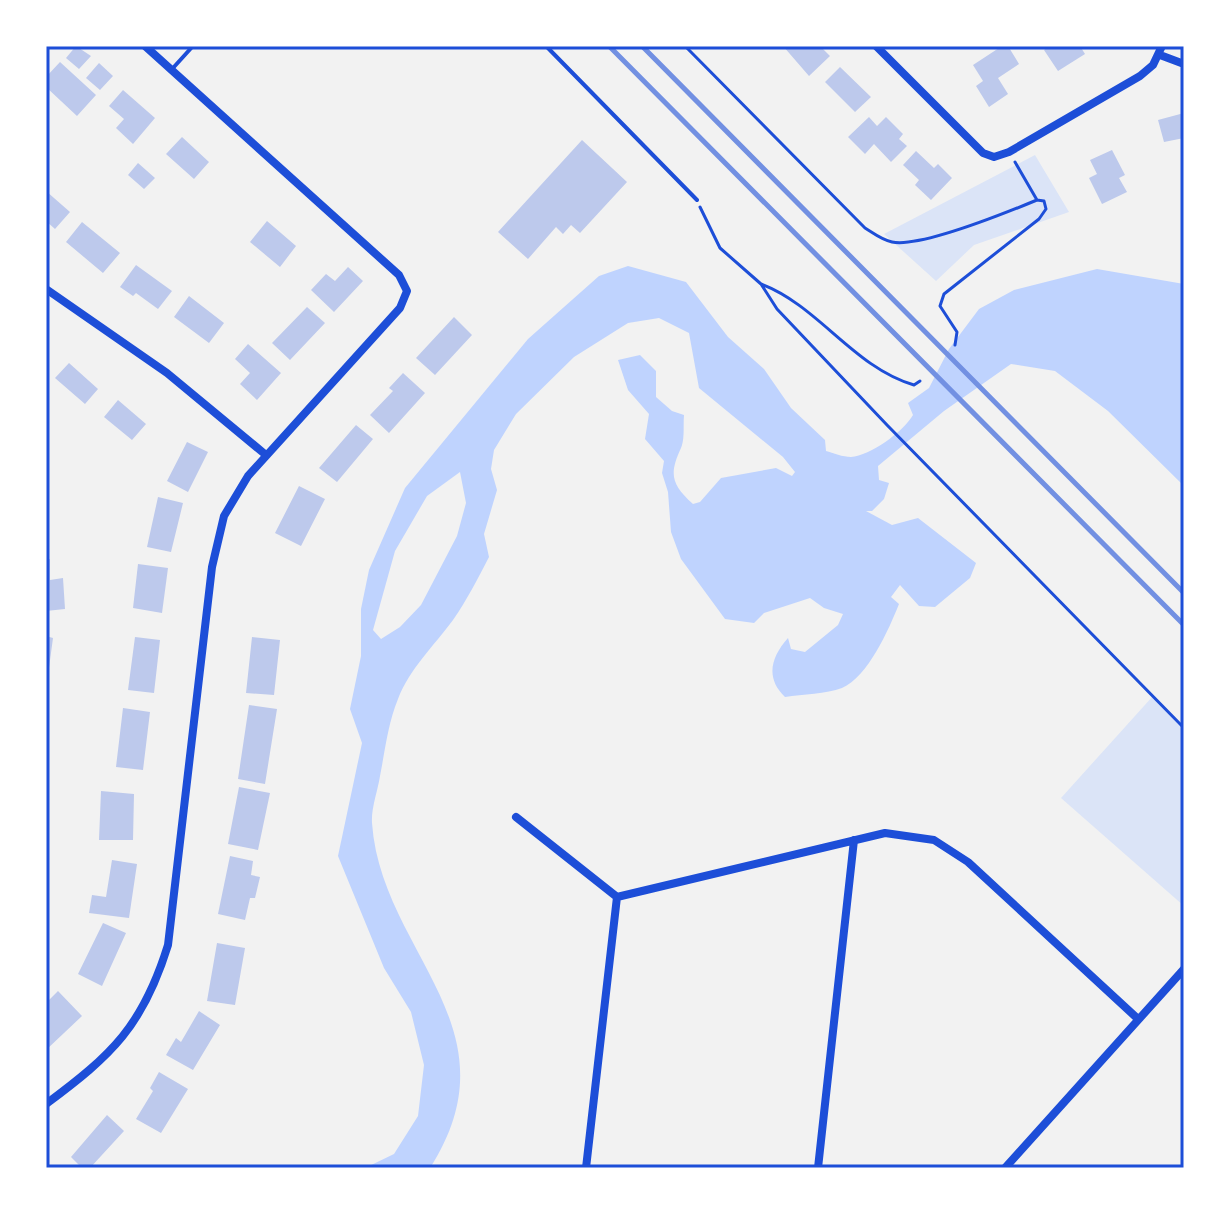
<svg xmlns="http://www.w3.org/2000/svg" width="1230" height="1214" viewBox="0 0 1230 1214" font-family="'DejaVu Sans',sans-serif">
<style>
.green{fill:#dbe4f7}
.water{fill:#bfd3fe;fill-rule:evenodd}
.building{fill:#bdc9ec}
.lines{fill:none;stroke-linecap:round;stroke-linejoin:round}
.path{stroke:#1d4ed8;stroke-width:3}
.service{stroke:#1d4ed8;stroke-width:4}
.minor{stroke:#1d4ed8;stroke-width:8}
.rail{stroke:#7290e2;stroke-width:5}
.neatline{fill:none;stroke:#1d4ed8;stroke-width:3}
</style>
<rect width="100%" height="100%" fill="#f2f2f2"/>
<path class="green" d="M1035,155L1069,212L974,245L936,281L884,234Z
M1153,696L1184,728V906L1061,798Z"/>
<path class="water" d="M628,266L686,282L728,337L764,369L791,408L825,440L826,451C833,453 843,457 851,457C870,456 904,431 913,415L908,403L929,388L949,349L979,309L1014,290L1097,269L1184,284V486L1108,411L1055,371L1011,364L944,411L878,466L879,480L889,483L884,499L872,511H866L892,525L918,518L976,563L970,578L935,607L919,606L900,585L891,597L899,604C889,629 868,677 842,688C826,694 803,694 785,697C765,678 771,657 788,638L791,649L805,652L838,625L843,614L824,608L810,598L764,613L754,623L725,619L681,559L671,532L668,492L662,473L664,461L645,439L649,414L628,390L618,360L640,355L656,371V397L672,411L684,415C683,425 685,439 681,448C669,474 671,484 693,504L700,502L721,478L776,468L792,476L795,472L783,457L699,388L689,333L659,318L628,323L574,357L516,414L494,450L491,469L497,490L484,534L489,557C478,578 467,600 453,620C434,646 410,668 398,699C388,723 385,751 380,776C378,790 371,808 372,823C381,953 520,1027 430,1168H365L394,1154L418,1116L424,1065L411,1012L384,968L338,856L362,743L350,709L361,656V609L369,570L405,488L528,339L599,276ZM460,472L466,503L457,536L421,605L400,627L381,639L373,630L395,551L427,496Z"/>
<path class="building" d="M76,46L91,56L79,69L66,58Z
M783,46H820L830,56L809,76Z
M1002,46H1008L1019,64L998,78L1008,94L989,107L976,86L983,81L973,65Z
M1049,46H1080L1085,54L1058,71L1044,50Z
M60,62L96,95L77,116L46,87V77Z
M99,63L113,76L100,90L86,78Z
M840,67L871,97L855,112L825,82Z
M123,90L155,118L133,144L116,128L124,119L109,106Z
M1184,113V138L1164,142L1158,120Z
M869,117L877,126L886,117L903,134L899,139L907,146L891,162L874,144L865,154L848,137Z
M182,137L209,162L194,179L166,154Z
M582,140L627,182L580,233L571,225L563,234L556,227L528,259L498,232Z
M1112,150L1125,175L1119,178L1127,192L1102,204L1089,178L1097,174L1090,160Z
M916,151L934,168L938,164L952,178L931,200L915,185L919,180L903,165Z
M138,163L155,178L144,189L128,175Z
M46,191L70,212L55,229L46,221Z
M267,221L296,246L280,267L250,242Z
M82,222L120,253L103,273L66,242Z
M136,265L172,291L158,309L136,293L133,296L120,287Z
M348,267L363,281L334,312L311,290L326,274L335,281Z
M189,296L224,323L209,343L174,317Z
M307,307L325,323L290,360L272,343Z
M454,317L472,335L435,375L416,358Z
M248,344L281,373L257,400L240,384L250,373L235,359Z
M69,363L98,389L85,404L55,378Z
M403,373L425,393L389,433L370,415L393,391L389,388Z
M118,400L146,424L132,440L104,417Z
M356,425L373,439L337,482L319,468Z
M187,442L208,452L188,492L167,481Z
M299,486L325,499L301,546L275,533Z
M158,497L183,503L171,552L147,547Z
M50,559V580L63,578L65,609L46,611V560Z
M138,564L168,568L162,613L133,608Z
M46,636L53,638L48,675H46Z
M135,637L160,640L154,693L128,690Z
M252,637L280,640L274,695L246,693Z
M249,705L277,709L265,784L238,779Z
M123,708L150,712L143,770L116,767Z
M239,787L270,793L258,850L228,844Z
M101,791L134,794L133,840H99Z
M230,856L253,861L251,875L260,877L255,898H250L245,920L218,914Z
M112,860L137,864L129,918L89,913L92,895L106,897Z
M103,923L126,933L102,986L78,974Z
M217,943L245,948L235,1005L207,1001Z
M58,991L82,1016L46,1050V1003Z
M199,1011L220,1025L193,1070L166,1055L176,1038L181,1042Z
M159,1072L188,1089L161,1133L136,1119L153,1091L150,1088Z
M107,1115L124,1131L90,1168H82L71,1157Z"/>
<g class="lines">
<path class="path" d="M685,46L865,228C873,233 882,240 892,242C921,248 1008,212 1037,200
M700,207L720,248L761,284L777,309L887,425L1184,728
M761,284C819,306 853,367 914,385L920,381
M955,345L957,332L940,306L944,294L1039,219L1046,209L1044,201L1037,200L1015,162"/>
<path class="service" d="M546,46L697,200
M173,68L193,46"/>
<path class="minor" d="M876,46L983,153L994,157L1009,152L1140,76L1153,65L1162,46
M1160,55L1184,64
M46,289L167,373L266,455
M516,817L617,897
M46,1104C112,1055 143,1026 168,945L212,567L224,516L248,476L400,308L407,291L399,275L145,46
M586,1168L617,897L885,833L934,840L968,862L1138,1019
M818,1168L854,840
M1005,1168L1184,969"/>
<path class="rail" d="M609,46L1184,625
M642,46L1184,593"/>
</g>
<rect width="1230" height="1214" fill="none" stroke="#ffffff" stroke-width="96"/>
<rect x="48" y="48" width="1134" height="1118" class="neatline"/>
</svg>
